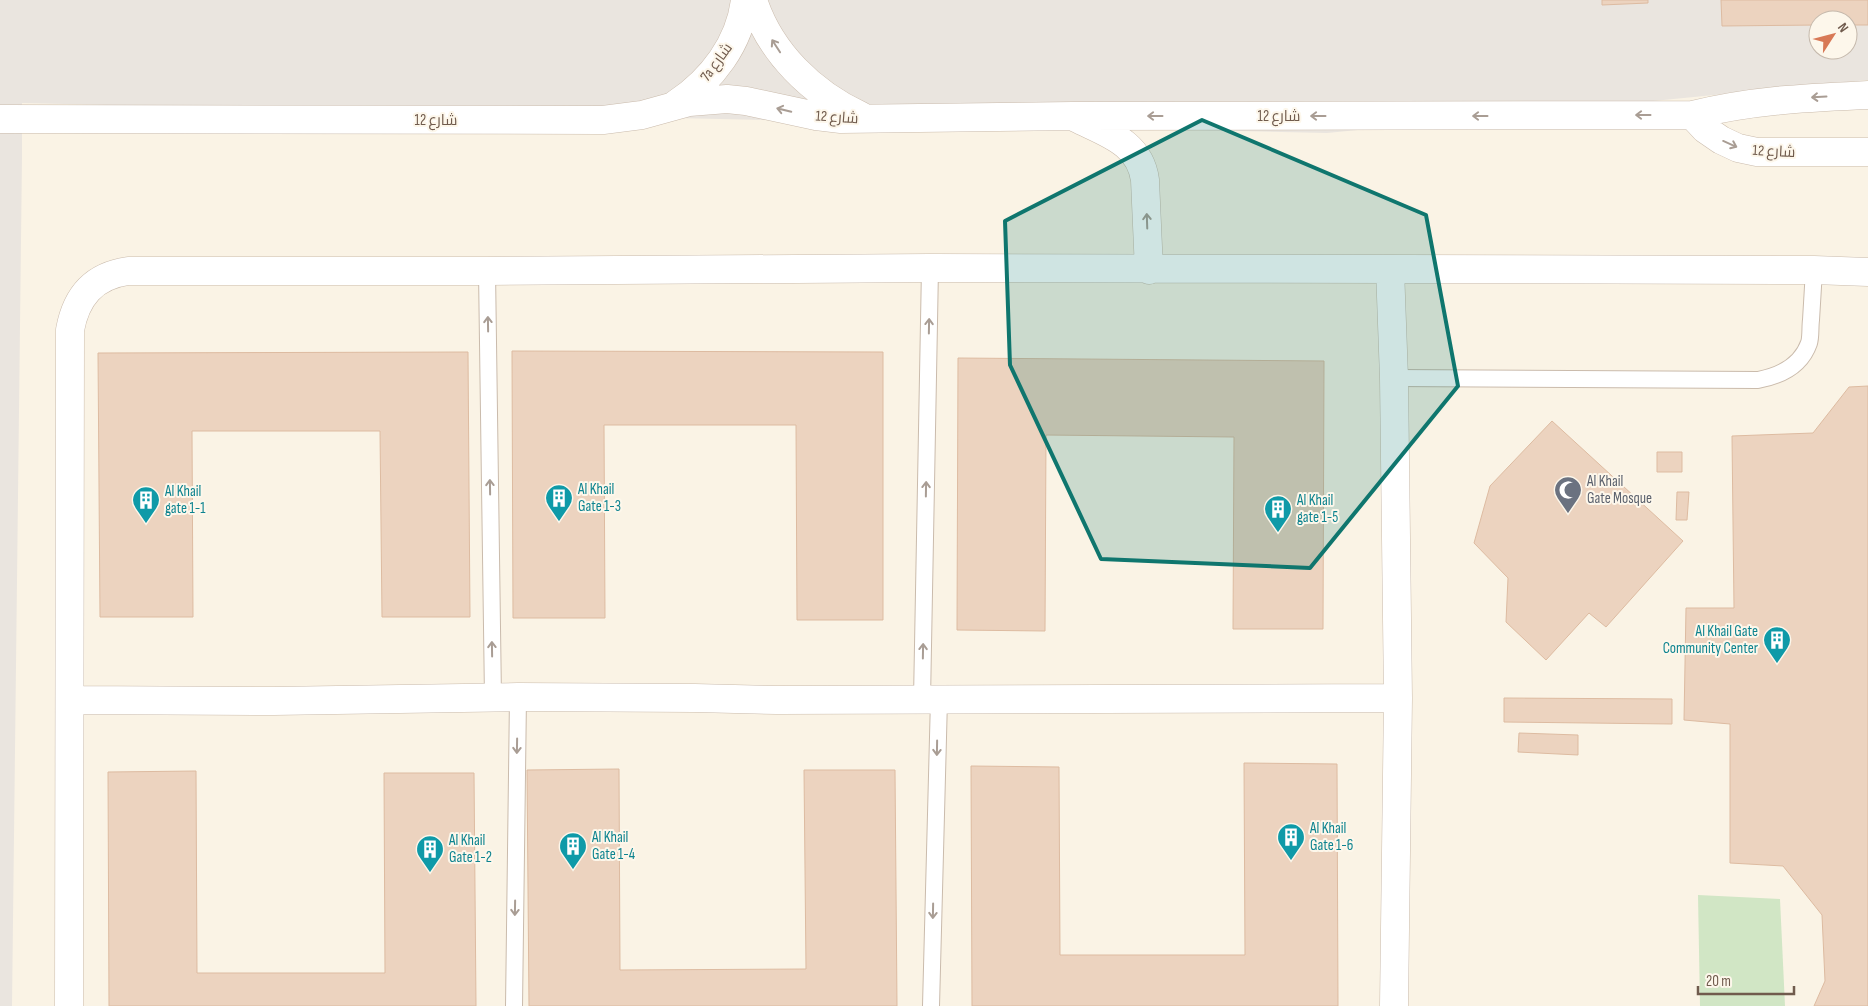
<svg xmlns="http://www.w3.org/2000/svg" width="1868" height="1006" viewBox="0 0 1868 1006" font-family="'Sofia Sans Condensed',Cairo,sans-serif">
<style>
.industrial{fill:#eae5df;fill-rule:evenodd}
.green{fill:#d1e6c5}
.building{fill:#ecd3bf;stroke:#ddbba1}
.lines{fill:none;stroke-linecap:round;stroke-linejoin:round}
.service-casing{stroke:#cabbac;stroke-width:18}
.minor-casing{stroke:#cabbac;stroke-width:29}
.service{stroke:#fff;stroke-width:16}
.minor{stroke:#fff;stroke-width:28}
.oneway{stroke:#a99d94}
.marked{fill:#0f766e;fill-opacity:0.2;stroke:#0f766e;stroke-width:4;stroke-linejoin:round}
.labels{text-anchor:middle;stroke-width:4;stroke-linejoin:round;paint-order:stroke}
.street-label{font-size:15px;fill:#705b4d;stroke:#fdf7eb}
.worship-label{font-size:15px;fill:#5b616d;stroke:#fdf7eb;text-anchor:start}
.culture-label{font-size:15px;fill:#0d838f;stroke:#fdf7eb;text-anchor:start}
</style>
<rect width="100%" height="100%" fill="#faf3e5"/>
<path class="industrial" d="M0,0H1868V80L1327,133L22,103V156L12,1006H0ZM1818,20H1848V50H1818Z"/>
<path class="green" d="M1698,895L1780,899L1785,1006H1700Z"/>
<path class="building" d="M1602,0H1648V3L1602,5Z
M1721,0H1868V25H1848V20H1818V25L1722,26Z
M512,351L883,352V620H797L796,425H604L605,618H513Z
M468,352L470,617H382L380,431H192L193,617H100L98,353Z
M958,358L1324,361L1323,629H1233L1234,437L1046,435L1045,631L957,630Z
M1868,386V1006H1814L1825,981L1822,915L1783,866L1730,863V724L1684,720L1686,608H1734L1732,436L1813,433L1849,387Z
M1552,421L1683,541L1606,627L1589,613L1546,660L1506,622L1508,578L1474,543L1490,486Z
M1657,452H1682V472H1657Z
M1677,492H1689L1687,520H1676Z
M1504,698L1672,699V724L1504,722Z
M1519,733L1578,735V755L1518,752Z
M1244,763L1337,764L1338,1006H972L971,766L1059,767L1060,955H1245Z
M619,769L620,970L806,969L804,770H895L897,1006H529L527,770Z
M196,771L197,973H385L384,773H474L476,1006H109L108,772Z"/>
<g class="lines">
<g class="service-casing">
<path id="service" d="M487,271L493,698
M1394,378L1758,380C1779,376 1801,366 1809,343C1811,337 1810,327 1811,320C1812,303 1813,287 1814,270
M922,700L930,268
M514,1006L518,697
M931,1006L939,699"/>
</g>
<g class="minor-casing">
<path id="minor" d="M753,0C770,53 812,93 861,116
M676,104C712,80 740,43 745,0
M1692,115L1705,129L1721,140L1738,148L1757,152H1868
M1076,118C1106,133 1140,142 1145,180L1149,270
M0,119L603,120L642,115L689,102L727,99L746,101L816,116L841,119L1073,116L1692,115C1753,100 1806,98 1868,95
M1390,269L1394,378L1398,698L1394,1006
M71,700L274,701L518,697L695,698L777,700L1398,698
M69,1006L70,330C76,297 93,276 128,271H487L930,268L1814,270L1868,272"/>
</g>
<use href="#service" class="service"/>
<use href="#minor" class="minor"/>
</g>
<defs><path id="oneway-shaft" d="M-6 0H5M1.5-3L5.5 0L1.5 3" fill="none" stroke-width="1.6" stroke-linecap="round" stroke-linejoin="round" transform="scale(1.25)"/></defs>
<g class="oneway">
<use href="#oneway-shaft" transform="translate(776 46) rotate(-123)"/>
<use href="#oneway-shaft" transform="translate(1819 97) rotate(177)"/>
<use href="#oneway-shaft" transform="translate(784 110) rotate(-166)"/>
<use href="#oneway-shaft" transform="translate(1643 115) rotate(180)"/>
<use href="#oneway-shaft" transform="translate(1155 116) rotate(180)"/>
<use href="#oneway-shaft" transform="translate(1318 116) rotate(180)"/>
<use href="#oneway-shaft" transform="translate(1480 116) rotate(180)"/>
<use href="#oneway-shaft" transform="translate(1730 144) rotate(24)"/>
<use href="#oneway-shaft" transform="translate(1147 221) rotate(-92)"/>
<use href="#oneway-shaft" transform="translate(488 324) rotate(-91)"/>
<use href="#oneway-shaft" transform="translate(929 326) rotate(-89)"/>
<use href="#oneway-shaft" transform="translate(490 487) rotate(-91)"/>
<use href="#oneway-shaft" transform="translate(926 489) rotate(-89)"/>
<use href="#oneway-shaft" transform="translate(492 649) rotate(-91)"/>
<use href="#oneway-shaft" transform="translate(923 651) rotate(-89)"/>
<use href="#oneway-shaft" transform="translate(517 746) rotate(91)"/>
<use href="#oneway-shaft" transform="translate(937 748) rotate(91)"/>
<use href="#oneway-shaft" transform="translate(515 908) rotate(91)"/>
<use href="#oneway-shaft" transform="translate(933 911) rotate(91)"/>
</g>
<path class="marked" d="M1202,120L1426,215L1458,386L1310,568L1101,559L1010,365L1005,221Z"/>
<defs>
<g id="mosque-pin" transform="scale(1.4375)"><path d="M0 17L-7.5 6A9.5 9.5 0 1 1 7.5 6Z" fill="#6b7280" stroke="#fdf7eb"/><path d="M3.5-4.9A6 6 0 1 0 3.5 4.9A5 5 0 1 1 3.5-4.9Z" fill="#fff"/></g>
<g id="building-pin" transform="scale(1.4375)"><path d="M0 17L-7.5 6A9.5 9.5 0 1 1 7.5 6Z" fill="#0f9aa8" stroke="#fdf7eb"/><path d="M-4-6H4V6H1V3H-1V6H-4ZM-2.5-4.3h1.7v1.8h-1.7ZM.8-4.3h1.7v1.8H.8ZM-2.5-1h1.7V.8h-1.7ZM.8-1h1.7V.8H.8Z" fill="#fff"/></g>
</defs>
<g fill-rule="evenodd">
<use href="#mosque-pin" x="1568" y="490"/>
<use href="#building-pin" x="559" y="498"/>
<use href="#building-pin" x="146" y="500"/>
<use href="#building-pin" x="1278" y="509"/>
<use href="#building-pin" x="1777" y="640"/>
<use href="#building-pin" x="1291" y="837"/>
<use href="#building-pin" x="573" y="846"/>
<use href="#building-pin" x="430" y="849"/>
</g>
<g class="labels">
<g class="street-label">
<text transform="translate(716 62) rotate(-54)" y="5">7a شارع</text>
<text x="1279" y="121">شارع 12</text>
<text transform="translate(837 117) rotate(4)" y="5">شارع 12</text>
<text x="436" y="125">شارع 12</text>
<text transform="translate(1774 151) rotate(3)" y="5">شارع 12</text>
</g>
<g class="worship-label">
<text x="1587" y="486">Al Khail<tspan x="1587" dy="17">Gate Mosque</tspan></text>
</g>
<g class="culture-label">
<text x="578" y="494">Al Khail<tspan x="578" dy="17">Gate 1-3</tspan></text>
<text x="165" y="496">Al Khail<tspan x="165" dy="17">gate 1-1</tspan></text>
<text x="1297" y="505">Al Khail<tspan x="1297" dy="17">gate 1-5</tspan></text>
<text x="1758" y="636" text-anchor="end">Al Khail Gate<tspan x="1758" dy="17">Community Center</tspan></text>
<text x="1310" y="833">Al Khail<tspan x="1310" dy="17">Gate 1-6</tspan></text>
<text x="592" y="842">Al Khail<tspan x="592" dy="17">Gate 1-4</tspan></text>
<text x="449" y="845">Al Khail<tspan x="449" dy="17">Gate 1-2</tspan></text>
</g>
</g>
<g transform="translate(1833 35) rotate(54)"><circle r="24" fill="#fdf7eb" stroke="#c5b9ac"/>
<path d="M0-4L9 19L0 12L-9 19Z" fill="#d87956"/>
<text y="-8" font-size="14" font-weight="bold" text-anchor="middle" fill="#705b4d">N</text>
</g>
<path d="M1698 986v8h96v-8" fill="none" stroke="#705b4d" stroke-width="2.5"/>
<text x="1706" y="986" font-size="15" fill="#705b4d" stroke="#fdf7eb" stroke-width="4" paint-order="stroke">20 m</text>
</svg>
